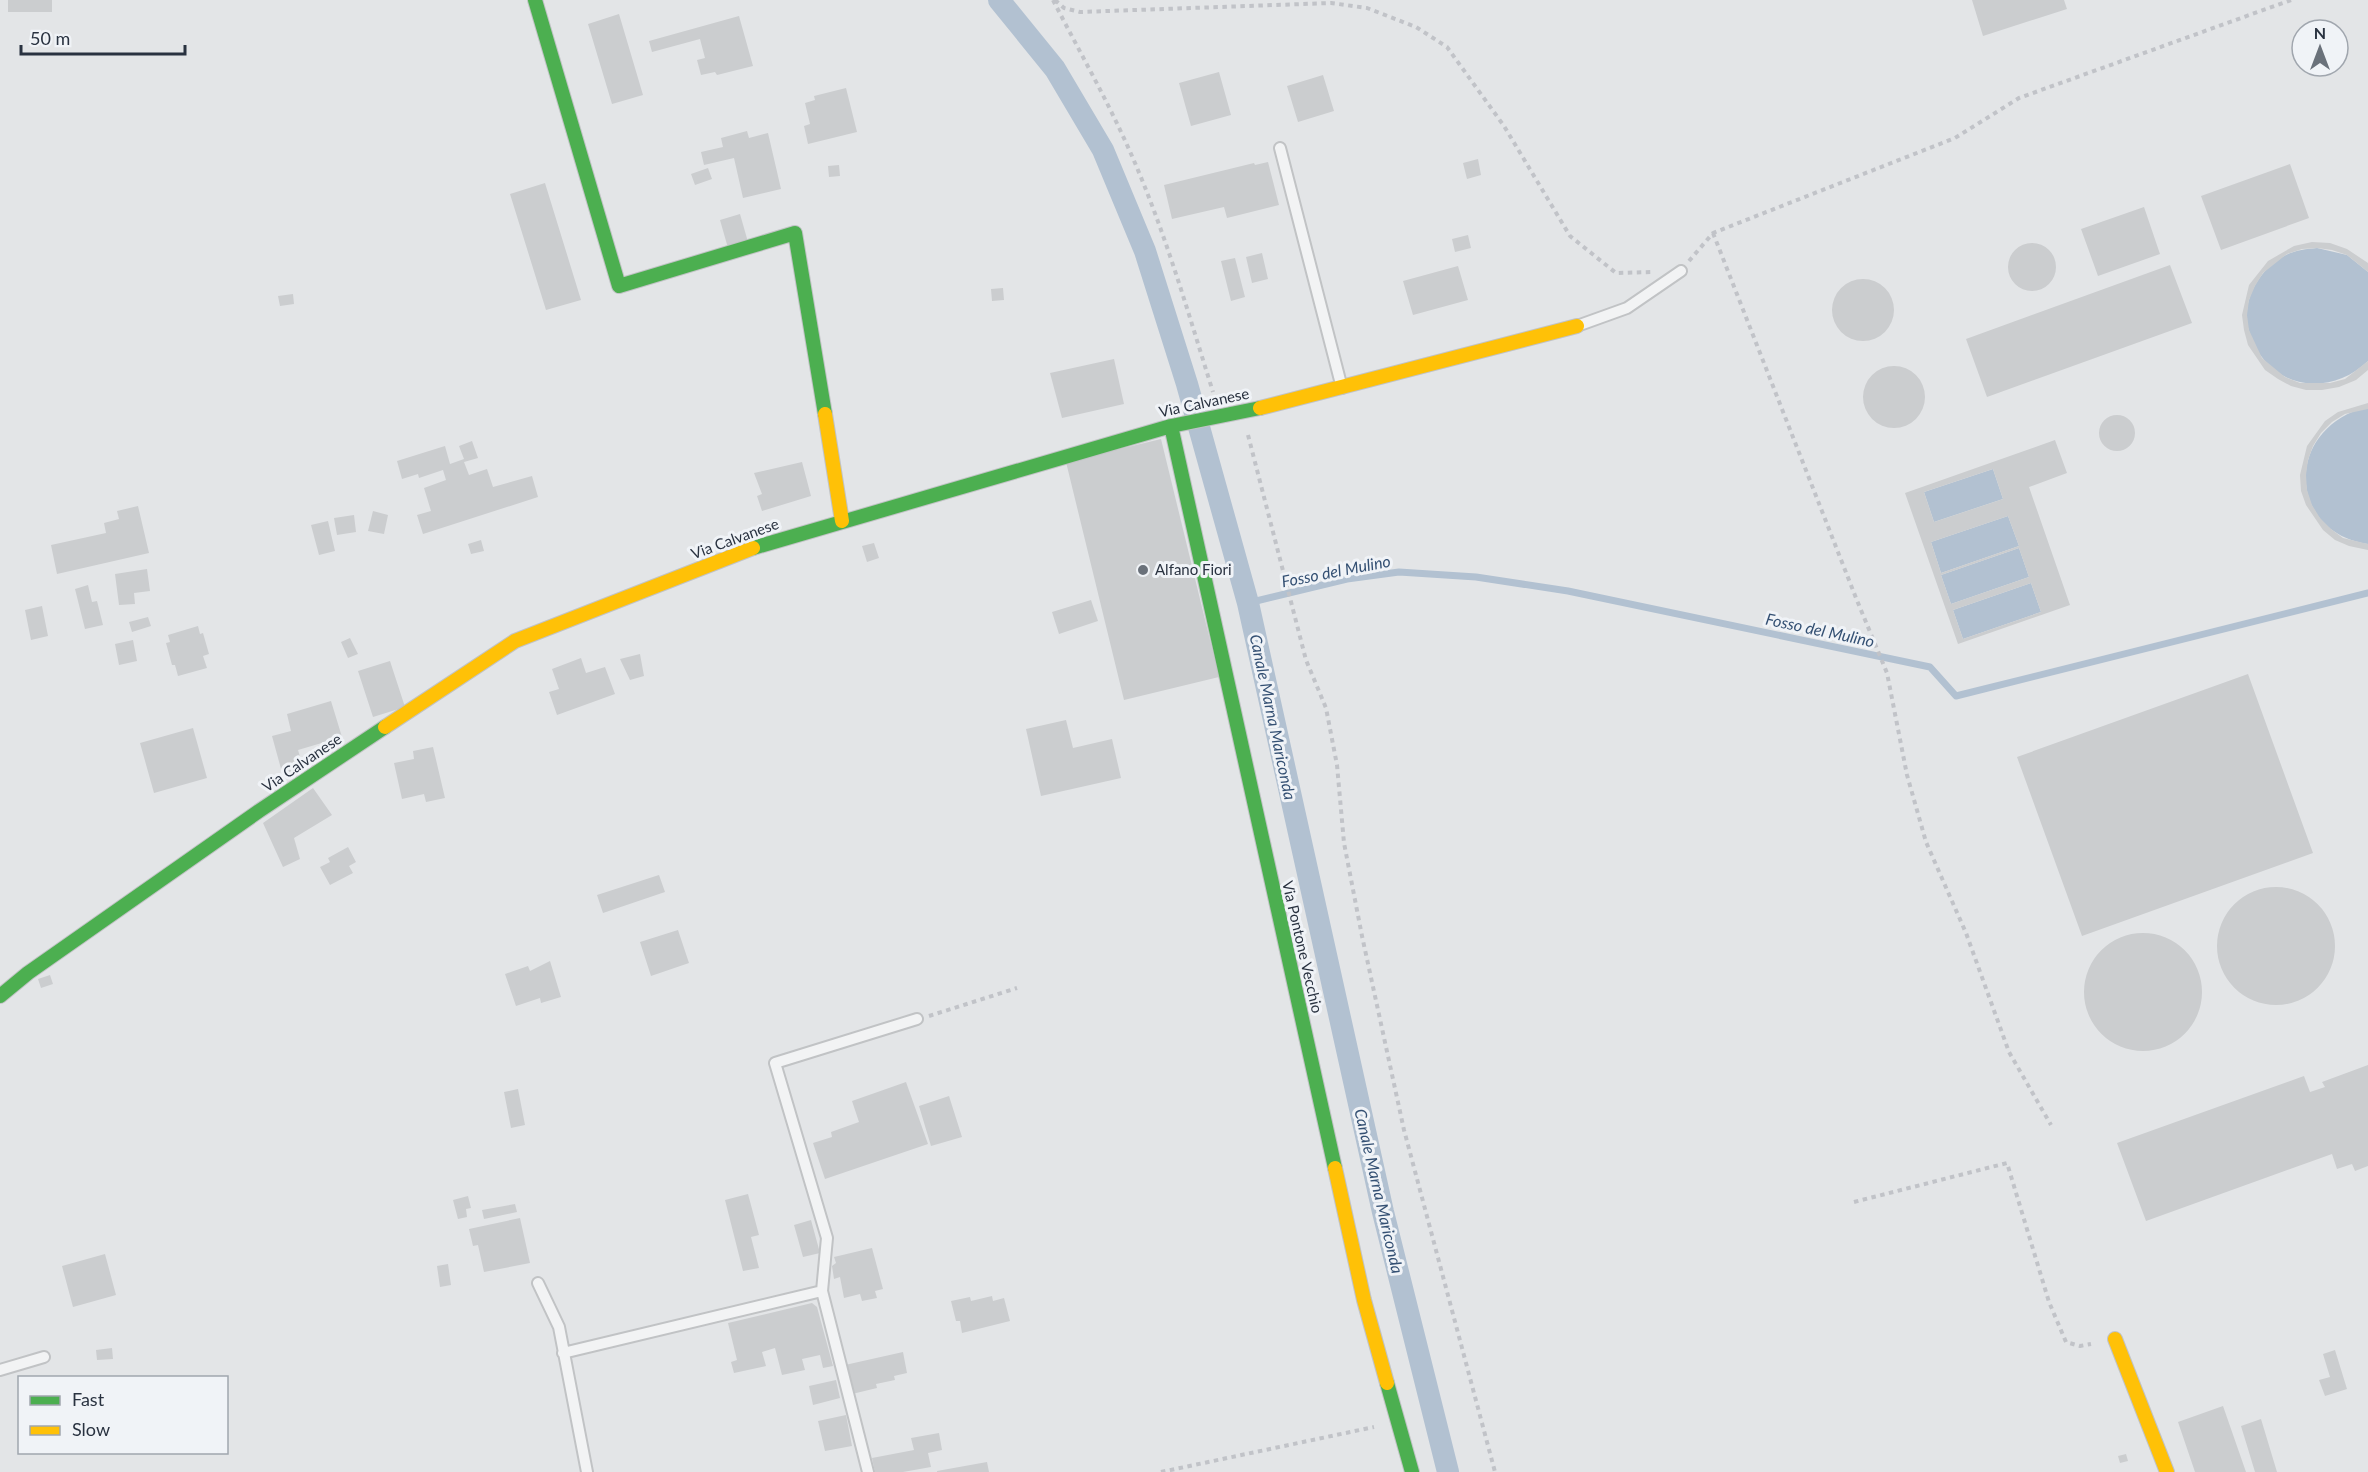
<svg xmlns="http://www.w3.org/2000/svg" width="2368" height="1472" viewBox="0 0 2368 1472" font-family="Lato,sans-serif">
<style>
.water{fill:#b2c1d1}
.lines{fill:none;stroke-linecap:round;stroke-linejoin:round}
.stream{stroke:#b2c1d1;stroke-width:7}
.canal{stroke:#b2c1d1;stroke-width:22}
.building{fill:#cbcdcf;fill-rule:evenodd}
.lane-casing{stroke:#c1c3c5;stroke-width:14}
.fast-casing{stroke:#c1c3c5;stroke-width:16}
.slow-casing{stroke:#c1c3c5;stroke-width:16}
.path{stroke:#c1c3c8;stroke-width:4;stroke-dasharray:4.5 4.5;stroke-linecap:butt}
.lane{stroke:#f2f3f4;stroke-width:10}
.fast{stroke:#4caf50;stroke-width:14}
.slow{stroke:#ffc107;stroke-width:14}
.poi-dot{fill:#6a717a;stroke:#f0f3f7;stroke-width:2}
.labels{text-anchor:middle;stroke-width:6;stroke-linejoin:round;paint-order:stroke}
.street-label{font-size:15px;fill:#293240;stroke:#f0f3f7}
.poi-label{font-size:15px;fill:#293240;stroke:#f0f3f7;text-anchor:start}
.water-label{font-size:16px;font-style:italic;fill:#345073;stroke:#f0f3f7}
</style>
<rect width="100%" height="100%" fill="#e3e5e7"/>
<path class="water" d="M2317,248L2347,255L2368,272V361C2327,400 2266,388 2249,331C2240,301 2260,268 2286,255C2296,250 2307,249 2317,248Z
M2360,409H2368V544C2290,533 2283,435 2360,409Z
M1993,469L2003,499L1934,522L1924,492Z
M2008,516L2019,546L1941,573L1931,542Z
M2019,548L2029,577L1951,604L1941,575Z
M2031,583L2041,612L1963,639L1953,610Z"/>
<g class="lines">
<path class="stream" d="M1248,603L1347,579L1399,572L1476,577L1568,591L1930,667L1956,696L2368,593"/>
<path class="canal" d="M999,0L1055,69L1103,150L1145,251L1187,384L1248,603L1383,1212L1448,1472"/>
</g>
<path class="building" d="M8,0H52V12H8Z
M1972,0H2064L2067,9L1983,36Z
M619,14L643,95L612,104L588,24Z
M739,16L753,66L717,75L715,72L701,75L697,60L705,58L700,39L652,52L649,41Z
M1219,72L1231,115L1191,126L1179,83Z
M1323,75L1334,111L1298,122L1287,86Z
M846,88L857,132L808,144L804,126L810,124L805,103L815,100L814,96Z
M747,131L749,138L768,133L781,189L743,198L734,158L704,165L701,152L723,147L721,138Z
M1478,159L1481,175L1467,179L1463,163Z
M1268,162L1279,205L1227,218L1224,207L1172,219L1164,185L1254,163L1255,165Z
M2290,164L2309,218L2221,250L2201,196Z
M839,165L840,176L829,177L828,166Z
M708,168L712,179L695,185L691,174Z
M545,183L581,300L546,310L510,194Z
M2144,207L2160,254L2098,276L2081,229Z
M740,214L748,242L728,248L720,220Z
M1468,235L1471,248L1455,252L1452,239Z
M2312,242L2330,243L2347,249L2368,263V272L2347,255L2332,250L2317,248L2302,249L2287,254L2263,273L2255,286L2249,300L2247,315L2249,330L2262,358L2285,377L2300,383H2330L2345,379L2368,361V370L2356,380L2339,387L2322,390H2306L2291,386L2278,379L2265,370L2248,345L2244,330L2242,315L2249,285L2268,261L2294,246Z
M2008 267a24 24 0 1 1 48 0a24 24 0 1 1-48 0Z
M1262,253L1268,279L1252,283L1246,257Z
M1235,258L1245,297L1231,301L1221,261Z
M2170,265L2192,323L1987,397L1966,339Z
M1458,266L1468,300L1413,315L1403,281Z
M1832 310a31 31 0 1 1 62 0a31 31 0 1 1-62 0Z
M1003,288L1004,300L992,301L991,289Z
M293,294L294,304L280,306L278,296Z
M1114,359L1124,404L1062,418L1050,373Z
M1863 397a31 31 0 1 1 62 0a31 31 0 1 1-62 0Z
M2368,403V409L2345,414L2332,422L2321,433L2313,446L2308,460L2306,475L2307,490L2312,505L2320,518L2331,529L2343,538L2368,544V550L2349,546L2335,540L2323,530L2306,505L2301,491L2300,475L2307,446L2325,421L2338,412Z
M2099 433a18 18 0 1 1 36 0a18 18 0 1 1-36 0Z
M1161,439L1219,677L1124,700L1066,462Z
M2055,440L2067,473L2029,487L2070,605L1958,644L1905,493ZM1993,469L2003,499L1934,522L1924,492ZM2008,516L2019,546L1941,573L1931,542ZM2019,548L2029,577L1951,604L1941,575ZM2031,583L2041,612L1963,639L1953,610Z
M472,441L478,458L464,462L469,475L487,469L493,487L532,476L538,497L423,534L417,515L431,511L424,488L446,480L443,470L419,478L418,474L402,479L397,461L445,446L450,464L464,459L459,446Z
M802,462L811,496L762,511L757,496L762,494L754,473Z
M138,506L149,553L57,574L51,545L106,533L104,523L119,519L117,511Z
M373,511L388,515L384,534L368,531Z
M354,515L356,532L337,535L334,518Z
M328,521L335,551L319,555L311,525Z
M481,540L484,551L471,554L468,544Z
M874,543L879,558L867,562L862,546Z
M147,569L150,591L134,593L135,604L119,605L115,574Z
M88,585L92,602L97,601L103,625L85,629L75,589Z
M1091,600L1098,621L1059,634L1052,612Z
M42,606L48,636L31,640L25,610Z
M148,617L151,626L132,632L129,622Z
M198,626L200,634L203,633L209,654L203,656L207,668L178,676L175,665H172L166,643L170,642L168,635Z
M350,638L358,654L348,658L341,642Z
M133,640L137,661L119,665L115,644Z
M640,654L644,676L630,680L620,659Z
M581,658L586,673L605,667L615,694L557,715L549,692L559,689L552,669Z
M390,661L405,707L373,717L358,671Z
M2248,674L2313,853L2082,936L2017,757Z
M331,701L342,737L298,750L301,760L294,763L296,772L283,776L272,736L291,731L287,714Z
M1066,720L1073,748L1112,739L1121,778L1041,796L1026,729Z
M193,728L207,778L154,793L140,743Z
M433,747L445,798L426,802L424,794L402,799L394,763L414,759L413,751Z
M313,788L332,815L294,838L300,859L283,867L263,823Z
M348,847L356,862L349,866L353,873L330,885L320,867L330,862L328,858Z
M659,875L665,892L603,913L597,895Z
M2217 946a59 59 0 1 1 118 0a59 59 0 1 1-118 0Z
M678,930L689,963L651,976L640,942Z
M2084 992a59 59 0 1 1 118 0a59 59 0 1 1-118 0Z
M550,961L561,997L541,1003L540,998L516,1006L505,974L528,966L530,971Z
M50,975L53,984L41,988L38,979Z
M2368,1065V1166L2355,1171L2352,1164L2337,1169L2332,1154L2146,1221L2117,1143L2304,1076L2310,1092L2325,1087L2322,1082Z
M906,1082L928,1144L825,1179L813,1143L832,1137L831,1132L859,1122L852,1101Z
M518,1089L525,1125L511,1128L504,1092Z
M949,1096L962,1137L931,1146L919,1106Z
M748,1194L759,1235L751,1237L759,1268L743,1271L725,1200Z
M468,1196L471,1208L466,1209L467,1217L458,1219L453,1200Z
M515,1204L517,1212L484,1219L482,1210Z
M520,1218L530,1263L484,1272L478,1245L473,1246L469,1229Z
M811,1220L820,1253L803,1257L794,1225Z
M872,1248L883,1289L875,1291L877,1298L862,1301L860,1294L844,1298L840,1277L834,1279L832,1266L836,1263L834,1257Z
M105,1254L116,1295L73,1307L62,1266Z
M448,1264L451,1285L440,1287L437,1266Z
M992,1296L993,1301L1004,1298L1010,1321L962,1333L960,1321H956L951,1301L970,1297L971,1301Z
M812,1303L817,1307L833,1366L823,1368L820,1355L802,1359L805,1370L782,1375L775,1348L762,1352L766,1366L734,1373L731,1362L737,1360L728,1323Z
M112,1348L113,1359L97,1360L96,1350Z
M2335,1350L2347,1389L2325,1396L2319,1380L2330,1377L2323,1354Z
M903,1352L907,1373L894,1376L895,1380L876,1384L877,1388L852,1394L845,1365Z
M836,1380L840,1398L813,1405L809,1386Z
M2223,1406L2246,1472H2195L2178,1422Z
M846,1415L852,1446L825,1451L818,1421Z
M2261,1419L2277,1472H2255L2241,1426Z
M939,1433L942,1450L928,1453L931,1467L903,1472H875L872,1458L914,1450L911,1438Z
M2126,1454L2128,1461L2120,1463L2118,1456Z
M987,1462L989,1472H937V1471Z"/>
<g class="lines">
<g class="lane-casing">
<path id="lane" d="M1280,148L1342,388
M1577,326L1627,308L1681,271
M538,1283L559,1327L587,1472
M822,1291L868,1472
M563,1353L822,1291L827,1238L775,1063L917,1019
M0,1370L44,1357"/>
</g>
<g class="fast-casing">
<path id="fast" d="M535,0L619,286L795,233L825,414
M1171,426L1335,1168
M753,548L1171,426L1260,408
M0,996L28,973L259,811L385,727
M1387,1383L1412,1472"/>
</g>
<g class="slow-casing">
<path id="slow" d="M1260,408L1577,326
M825,414L842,521
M385,727L515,641L753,548
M1335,1168L1364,1300L1387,1383
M2115,1339L2167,1472"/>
</g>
<path class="path" d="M1053,0C1076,45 1101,89 1122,134C1161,217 1186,306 1213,392
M1055,0L1064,8L1080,12L1331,3L1367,8L1416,27L1447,47L1504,126L1570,236L1616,273L1651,272
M1713,233L1856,598L1887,673L1907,775L1926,842L1966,933L2009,1052L2051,1125
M1689,261L1713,233L1955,138L2019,98L2291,0
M1248,435L1306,660L1326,708L1337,765L1344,843L1362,936L1404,1130L1495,1472
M929,1016L1017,988
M1854,1202L2007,1163L2049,1302L2066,1342L2080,1346L2091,1344
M1161,1472L1374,1427"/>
<use href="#lane" class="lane"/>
<use href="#fast" class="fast"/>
<use href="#slow" class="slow"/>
</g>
<circle class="poi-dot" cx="1143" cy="570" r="6"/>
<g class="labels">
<g class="street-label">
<text transform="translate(1204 403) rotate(-12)" y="5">Via Calvanese</text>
<text transform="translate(735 539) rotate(-20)" y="5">Via Calvanese</text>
<text transform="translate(302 763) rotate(-34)" y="5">Via Calvanese</text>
<text transform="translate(1302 947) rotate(77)" y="5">Via Pontone Vecchio</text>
</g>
<g class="poi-label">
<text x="1155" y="575">Alfano Fiori</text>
</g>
<g class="water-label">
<text transform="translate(1336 571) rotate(-11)" y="6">Fosso del Mulino</text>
<text transform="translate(1820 630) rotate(12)" y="6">Fosso del Mulino</text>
<text transform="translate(1273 717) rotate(78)" y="6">Canale Marna Mariconda</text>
<text transform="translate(1379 1191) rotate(77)" y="6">Canale Marna Mariconda</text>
</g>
</g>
<rect x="18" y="1376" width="210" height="78" fill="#f0f3f7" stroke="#a0a6ae" stroke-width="1.5"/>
<rect x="30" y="1396" width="30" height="9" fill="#4caf50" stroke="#a0a6ae" stroke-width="1.5"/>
<text x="72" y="1406" font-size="18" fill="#293240">Fast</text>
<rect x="30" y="1426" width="30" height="9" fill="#ffc107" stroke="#a0a6ae" stroke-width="1.5"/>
<text x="72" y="1436" font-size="18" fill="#293240">Slow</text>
<g transform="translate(2320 48)"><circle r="28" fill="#f0f3f7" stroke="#a0a6ae" stroke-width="1.5"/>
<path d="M0-4.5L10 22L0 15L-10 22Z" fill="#6a717a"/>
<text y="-9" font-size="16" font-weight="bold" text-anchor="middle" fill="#293240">N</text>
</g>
<path d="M21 45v9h164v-9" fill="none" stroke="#293240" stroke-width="3"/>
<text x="30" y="45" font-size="18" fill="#293240" stroke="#f0f3f7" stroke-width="4.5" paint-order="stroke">50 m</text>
</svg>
